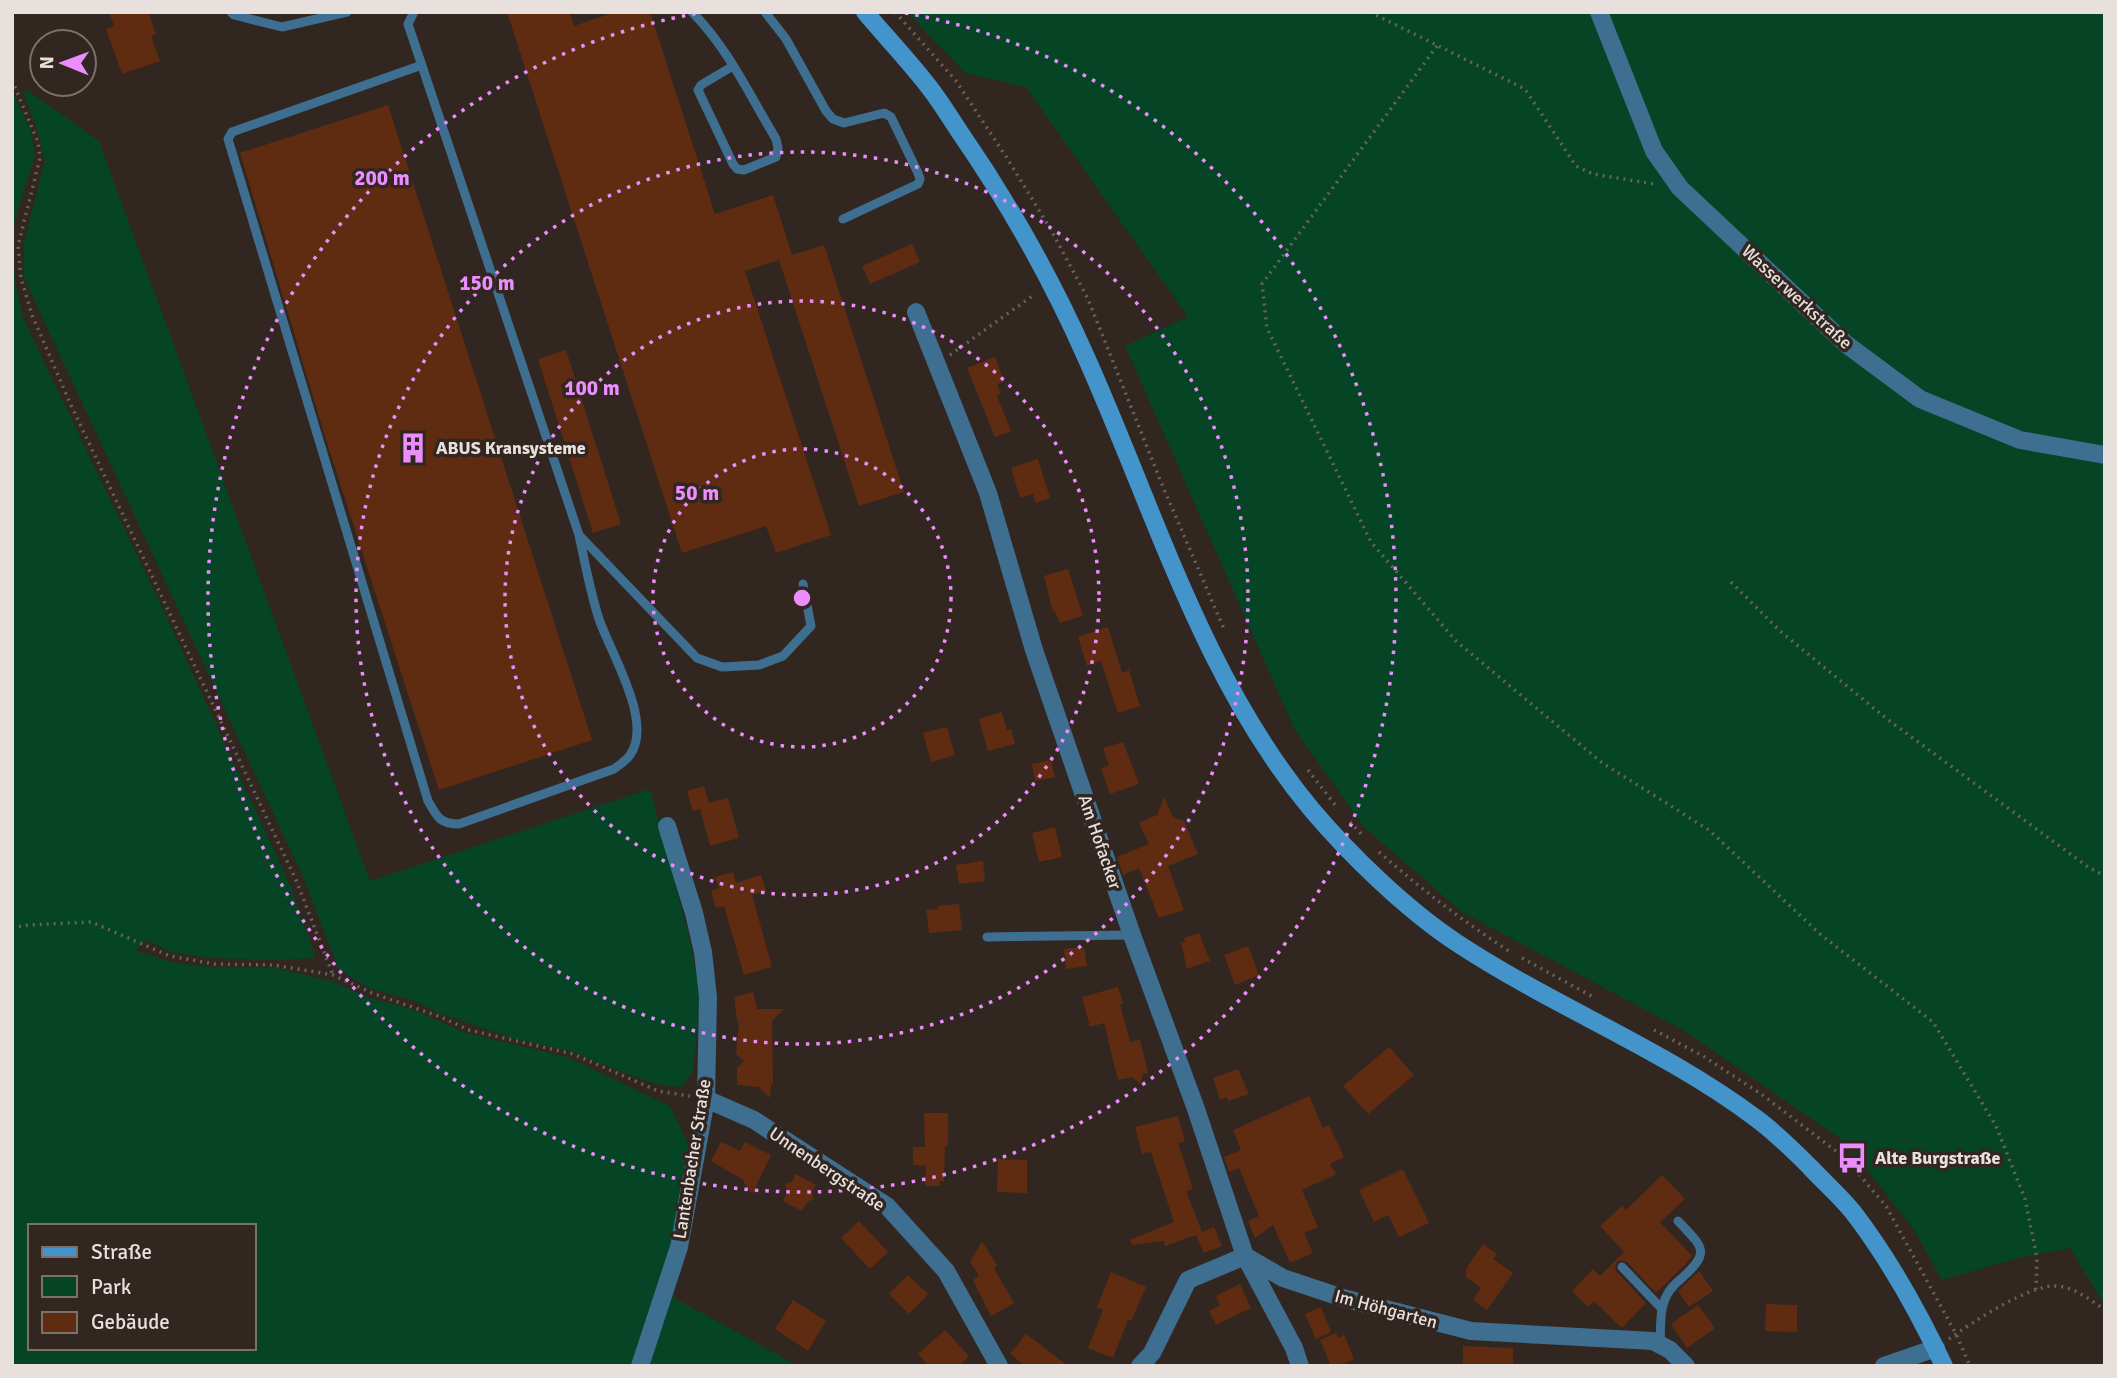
<svg xmlns="http://www.w3.org/2000/svg" width="2117" height="1378" viewBox="0 0 2117 1378" font-family="Signika,sans-serif">
<style>
.green{fill:#064426;fill-rule:evenodd}
.building{fill:#602c11}
.lines{fill:none;stroke-linecap:round;stroke-linejoin:round}
.path{stroke:#6b615c;stroke-width:3.5;stroke-dasharray:2 5;stroke-linecap:butt}
.lane{stroke:#3e6e90;stroke-width:9}
.street{stroke:#3e6e90;stroke-width:18}
.secondary{stroke:#4394ca;stroke-width:18}
.ring{fill:none;stroke:#eb8dfc;stroke-width:3.5;stroke-dasharray:3.5 7}
.labels{text-anchor:middle;stroke-width:7;stroke-linejoin:round;paint-order:stroke}
.street-label{font-size:18px;fill:#e7e0dc;stroke:#322621}
.poi-label{font-size:18px;font-weight:bold;fill:#e7e0dc;stroke:#322621;text-anchor:start}
.centre{fill:#eb8dfc;stroke:#322621;stroke-width:3.5}
.ring-label{font-size:21px;text-anchor:middle;font-weight:bold;fill:#eb8dfc;stroke:#322621;stroke-width:7;stroke-linejoin:round;paint-order:stroke}
</style>
<rect width="100%" height="100%" fill="#322621"/>
<path class="green" d="M907,12H2105V1306L2070,1248L2018,1258L1942,1280L1913,1228L1845,1142L1685,1031L1462,912L1364,827L1295,730L1125,346L1188,317L1026,87L965,73Z
M27,90L99,141L370,881L650,789L691,944L700,999L693,1070L682,1087L660,1085L616,1070L571,1051L515,1039L441,1014L413,1000L371,989L339,970L303,877L24,278V242L45,161L37,129L23,92Z
M12,91L31,131L35,155L12,230L15,280L23,318L160,603L290,885L316,958L272,960L210,958L171,952L145,940L136,951L174,963L212,967L275,968L331,981L370,998L411,1009L466,1033L567,1057L670,1106L688,1143L671,1244L634,1366H12ZM30,1226H254V1348H30Z
M671,1296L798,1366H649Z"/>
<path class="building" d="M109,12H148L156,34L151,36L160,61L122,74L106,29L114,26Z
M507,12H570L574,26L615,12H650L715,214L773,195L792,255L824,245L904,492L859,506L779,260L745,271L831,535L776,553L766,526L682,553Z
M388,105L592,740L439,790L327,443L240,153Z
M912,244L920,262L870,284L862,266Z
M566,350L621,524L593,533L538,359Z
M995,357L1004,381L997,384L1001,394L997,396L1011,431L995,437L967,368Z
M1038,459L1050,498L1036,503L1033,494L1020,498L1011,468Z
M1068,569L1083,616L1060,623L1055,611L1053,612L1044,576Z
M1108,627L1122,673L1129,670L1140,706L1118,713L1101,661L1087,666L1078,637Z
M1002,712L1007,730L1011,729L1015,744L988,751L979,719Z
M947,727L955,755L931,762L923,733Z
M1123,742L1139,784L1110,794L1101,768L1109,765L1103,748Z
M1051,760L1055,777L1035,781L1032,764Z
M704,786L709,803L728,798L739,838L710,846L700,809L693,811L687,791Z
M1164,797L1173,817L1184,821L1198,854L1168,866L1184,910L1159,918L1139,868L1123,875L1117,857L1149,844L1139,823L1157,815Z
M1055,827L1062,857L1039,862L1032,833Z
M983,861L985,881L959,884L956,865Z
M733,872L736,883L761,875L766,891L752,895L772,967L744,975L724,906L716,908L711,891L719,888L715,877Z
M959,904L962,930L929,933L926,910L938,909V906Z
M1199,933L1210,961L1187,969L1181,943L1185,942L1184,938Z
M1248,946L1259,975L1235,985L1224,955Z
M1084,947L1087,966L1066,969L1064,949Z
M1118,987L1123,1003L1120,1004L1130,1042L1140,1040L1148,1073L1143,1074L1140,1084L1133,1077L1118,1080L1104,1023L1090,1027L1082,997Z
M753,992L757,1009H784L772,1021L773,1084H771L770,1098L759,1087L737,1085V1068L744,1061L736,1054L739,1023L737,1021L734,997Z
M1389,1047L1414,1075L1368,1114L1343,1086Z
M1238,1069L1249,1094L1228,1101L1227,1097L1220,1100L1213,1078Z
M1309,1096L1323,1128L1329,1125L1344,1157L1330,1164L1336,1174L1302,1190L1318,1227L1304,1233L1313,1253L1290,1263L1273,1225L1255,1238L1248,1221L1259,1216L1239,1168L1229,1172L1224,1157L1241,1150L1233,1130Z
M924,1113H948V1146H945L944,1181H940V1186H925L926,1166L913,1165V1147H925Z
M1178,1116L1185,1141L1178,1143L1193,1189L1186,1191L1202,1232L1214,1227L1222,1246L1204,1253L1196,1235L1165,1246L1164,1241L1132,1245L1130,1240L1174,1222L1151,1152L1142,1154L1135,1127Z
M721,1142L740,1151L745,1142L771,1155L752,1194L742,1179L711,1161Z
M998,1159L1027,1160V1193L997,1192Z
M1403,1169L1429,1223L1399,1237L1388,1215L1374,1222L1359,1190Z
M796,1174L816,1185L812,1192L814,1199L807,1202L802,1211L783,1201L787,1192L785,1184L792,1182Z
M1662,1175L1685,1199L1660,1222L1692,1256L1686,1264L1656,1293L1627,1262L1621,1260L1617,1262L1615,1268L1617,1272L1646,1303L1622,1328L1594,1301L1588,1307L1572,1291L1593,1269L1600,1276L1624,1252L1600,1226L1622,1206L1626,1210Z
M859,1221L888,1252L870,1269L841,1238Z
M982,1241L997,1266L994,1268L1014,1303L991,1316L973,1280L979,1276L970,1262Z
M1483,1244L1497,1254L1493,1259L1513,1273L1487,1310L1473,1300L1481,1288L1466,1277V1269Z
M1699,1271L1713,1291L1689,1307L1678,1291Z
M1111,1272L1146,1287L1131,1321L1128,1320L1113,1358L1088,1348L1103,1310L1097,1307Z
M908,1275L928,1294L909,1314L889,1294Z
M1240,1284L1251,1308L1216,1325L1209,1311L1220,1305L1216,1296Z
M793,1300L826,1321L808,1351L775,1329Z
M1766,1304L1797,1305V1332L1765,1331Z
M1698,1305L1715,1328L1687,1348L1671,1324Z
M1321,1307L1331,1332L1316,1339L1305,1314Z
M945,1330L969,1356L959,1366H929L918,1354Z
M1336,1333L1338,1338L1344,1335L1354,1359L1339,1366H1331L1320,1340Z
M1026,1334L1041,1345L1068,1366H1026L1010,1354Z
M1463,1346L1513,1348V1366H1463Z"/>
<g class="lines">
<path class="path" d="M895,12L956,81L1007,158L1051,230L1088,299L1161,482L1224,629
M1370,12L1525,89L1576,166L1593,174L1654,184
M1437,46L1262,284L1267,328L1371,542L1456,641L1601,762L1709,830L1820,934L1933,1022L1996,1126L2025,1199L2037,1258L2036,1289
M12,80L38,142L40,158L18,246L21,278L32,315L70,403L296,880L333,975
M950,355L1035,294
M1731,582L1780,631L1887,719L2088,867L2105,876
M1308,770L1336,806
M1350,822L1364,837
M1379,852C1422,890 1464,922 1512,953
M12,928L28,925L91,922L170,956L214,964L274,965L333,975L372,993L441,1017L469,1030L573,1054L658,1091L690,1096
M1522,958L1595,998
M1654,1030L1703,1056L1761,1094L1845,1158L1886,1206L1956,1334L1970,1366
M1949,1339C1971,1323 2030,1284 2056,1286C2075,1287 2090,1300 2105,1310"/>
<path class="lane" d="M231,12L234,15L282,27L347,12
M414,12L408,24L579,535L697,658L722,667L759,665L783,656L811,626L803,584
M692,12C728,48 750,96 776,139L778,148L776,157L744,170L737,169L733,164L698,90L701,85L733,66
M765,12L786,39L826,111L833,119L844,123L884,113L891,117L918,173L920,179L918,184L843,219
M422,65L232,132L228,139L428,801C437,816 439,824 459,824L614,769C619,765 626,761 630,755C654,722 610,652 599,619C590,591 585,563 579,535
M987,937L1132,935
M1622,1267L1662,1309
M1660,1345C1661,1329 1659,1309 1667,1295C1670,1288 1676,1283 1682,1278C1712,1251 1702,1247 1678,1221"/>
<path class="street" d="M1599,12L1654,151L1680,188L1846,344L1920,399L2020,440L2105,455
M916,312L988,493L1034,650L1132,935L1196,1109L1245,1256L1294,1348L1300,1366
M706,1099L754,1120L887,1206L946,1271L999,1366
M640,1366L679,1247L706,1099L708,997L703,952L694,913L667,826
M1140,1366L1152,1353L1188,1280L1245,1256L1283,1278L1343,1298L1471,1331L1653,1341L1670,1350L1686,1366
M1884,1366L1936,1348"/>
<path class="secondary" d="M865,12C886,37 909,61 929,87C940,101 949,116 959,131C1008,202 1051,278 1086,357C1155,511 1203,679 1312,810C1351,856 1407,910 1457,943C1554,1007 1664,1049 1757,1119C1776,1133 1793,1150 1810,1167C1824,1182 1840,1196 1853,1212C1889,1259 1919,1313 1944,1366"/>
</g>
<g class="ring">
<circle cx="802" cy="598" r="149"/>
<circle cx="802" cy="598" r="297"/>
<circle cx="802" cy="598" r="446"/>
<path d="M905 13A594 594 0 1 1 699 13"/>
</g>
<defs>
<g id="building-bare" transform="scale(2.415)"><path d="M-4-6H4V6H1V3H-1V6H-4ZM-2.5-4.3h1.7v1.8h-1.7ZM.8-4.3h1.7v1.8H.8ZM-2.5-1h1.7V.8h-1.7ZM.8-1h1.7V.8H.8Z" fill="#eb8dfc" stroke="#322621" stroke-width="2.5" paint-order="stroke"/></g>
<g id="bus-bare" transform="scale(2.415)"><path d="M-5-6H5V4H4V6H2V4H-2V6H-4V4H-5ZM-3.5-4V0h7V-4ZM-3.5 1.2v1.5H-2V1.2ZM2 1.2v1.5H3.5V1.2Z" fill="#eb8dfc" stroke="#322621" stroke-width="2.5" paint-order="stroke"/></g>
</defs>
<g fill-rule="evenodd">
<use href="#building-bare" x="413" y="448"/>
<use href="#bus-bare" x="1852" y="1158"/>
</g>
<g class="labels">
<g class="street-label">
<text transform="translate(1797 297) rotate(43)" y="6">Wasserwerkstraße</text>
<text transform="translate(1100 842) rotate(71)" y="6">Am Hofacker</text>
<text transform="translate(692 1159) rotate(-81)" y="6">Lantenbacher Straße</text>
<text transform="translate(827 1169) rotate(34)" y="6">Unnenbergstraße</text>
<text transform="translate(1386 1309) rotate(15)" y="6">Im Höhgarten</text>
</g>
<g class="poi-label">
<text x="436" y="454">ABUS Kransysteme</text>
<text x="1875" y="1164">Alte Burgstraße</text>
</g>
</g>
<circle cx="802" cy="598" r="10" class="centre"/>
<g class="ring-label">
<text x="382" y="185">200 m</text>
<text x="487" y="290">150 m</text>
<text x="592" y="395">100 m</text>
<text x="697" y="500">50 m</text>
</g>
<rect width="2117" height="1378" fill="none" stroke="#e7e0dc" stroke-width="28"/>
<rect x="28" y="1224" width="228" height="126" fill="#322621" stroke="#7a706c" stroke-width="2"/>
<rect x="42" y="1247" width="35" height="10" fill="#4394ca" stroke="#7a706c" stroke-width="2"/>
<text x="91" y="1259" font-size="21" fill="#e7e0dc">Straße</text>
<rect x="42" y="1276" width="35" height="21" fill="#064426" stroke="#7a706c" stroke-width="2"/>
<text x="91" y="1294" font-size="21" fill="#e7e0dc">Park</text>
<rect x="42" y="1312" width="35" height="21" fill="#602c11" stroke="#7a706c" stroke-width="2"/>
<text x="91" y="1329" font-size="21" fill="#e7e0dc">Gebäude</text>
<g transform="translate(63 63) rotate(271)"><circle r="33" fill="#322621" stroke="#7a706c" stroke-width="2"/>
<path d="M0-5L12 26L0 18L-12 26Z" fill="#eb8dfc"/>
<text y="-10" font-size="19" font-weight="bold" text-anchor="middle" fill="#e7e0dc">N</text>
</g>
</svg>
